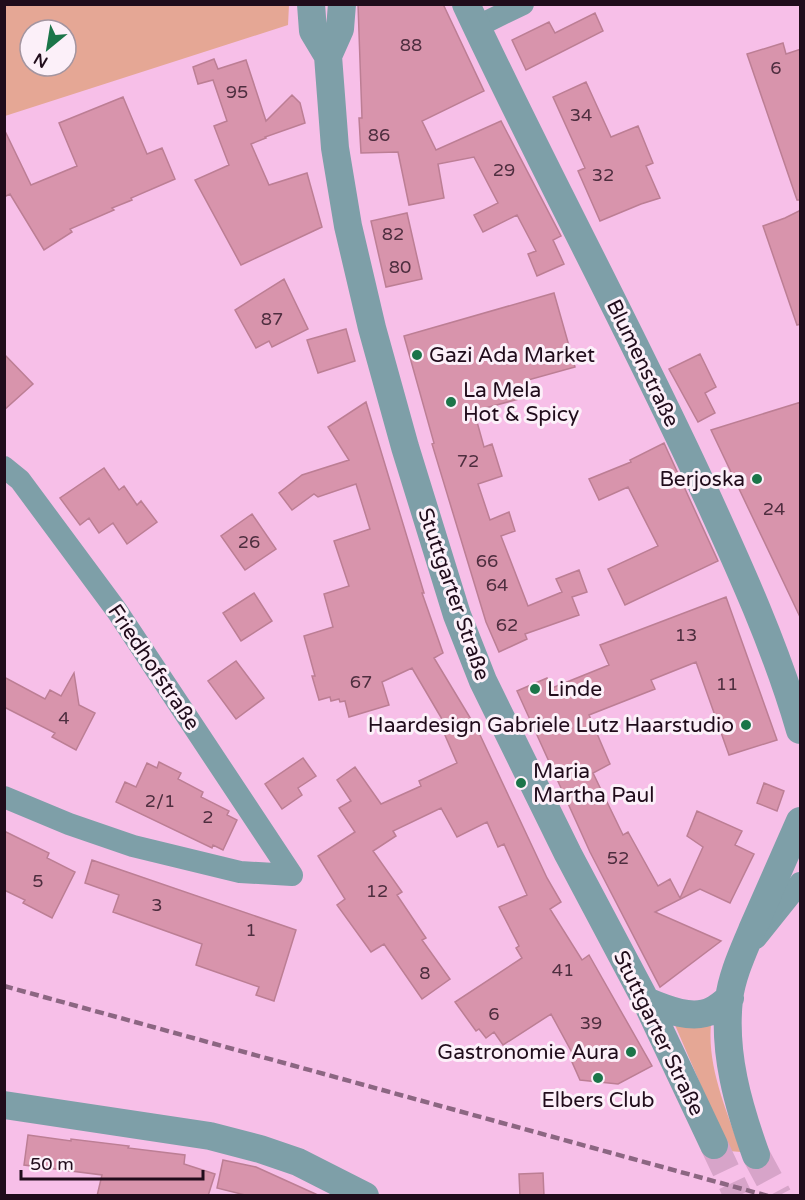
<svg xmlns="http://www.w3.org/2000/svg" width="805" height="1200" viewBox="0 0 805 1200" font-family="'Varela Round',sans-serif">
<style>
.green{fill:#e5a795;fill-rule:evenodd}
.building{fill:#d894ac;stroke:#bc7e94;stroke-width:1.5}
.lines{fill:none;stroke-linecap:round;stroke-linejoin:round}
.tertiary-tunnel{stroke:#d7a4c9;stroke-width:28;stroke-dasharray:28 14;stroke-linecap:butt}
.minor{stroke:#7e9fa8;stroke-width:22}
.tertiary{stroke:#7e9fa8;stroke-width:28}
.rail{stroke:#8c6682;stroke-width:4.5;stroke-dasharray:9 4.5;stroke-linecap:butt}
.poi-dot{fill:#1b7549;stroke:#fcf0f9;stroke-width:2}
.labels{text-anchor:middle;stroke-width:6;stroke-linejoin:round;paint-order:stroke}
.number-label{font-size:18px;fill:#4e2e3f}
.poi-label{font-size:21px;fill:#200c1b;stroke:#fcf0f9;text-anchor:start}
.street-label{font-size:21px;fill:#200c1b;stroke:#fcf0f9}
</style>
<rect width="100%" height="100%" fill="#f7bfe8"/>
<path class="green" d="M5,4H289V5L288,25L5,116ZM30,30H66V66H30Z
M711,1024C707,1068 727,1111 741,1152L729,1151L675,1025Z"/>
<path class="building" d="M358,4H443L484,91L422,121L436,150L501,121L561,236L553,240L564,264L537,276L528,254L536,251L517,215L483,232L474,215L498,203L474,157L438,164L444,198L409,205L398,152L361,153L359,118H362Z
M595,13L603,31L526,70L512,40L549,22L555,33Z
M783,43L786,54L801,49V200H797L747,54Z
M214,59L218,69L246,60L266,121L292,95L300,103L305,123L265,137L266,138L251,144L269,185L307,173L322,227L241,265L195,180L229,165L214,126L227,121L213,80L198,84L193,67Z
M586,82L611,137L638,126L653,163L646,166L660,198L641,204L600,221L578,171L585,168L553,97Z
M123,97L147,154L162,148L175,179L131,198L132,200L112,208L114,210L70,229L72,232L44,250L10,194L4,197V129L31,185L77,166L59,123Z
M801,210V324L797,325L763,226L785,218Z
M407,213L422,279L386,287L371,221Z
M284,279L308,329L272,347L269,341L256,348L235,310Z
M554,293L575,367L528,380L530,396L474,411L484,447L492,444L502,476L478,484L490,520L509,512L515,531L501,536L528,606L562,592L556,579L579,570L587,592L572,597L579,615L525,634L527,639L499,652L486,622L432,444L434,443L404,336Z
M346,329L355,361L318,373L307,340Z
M4,354L33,384L4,410Z
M700,354L716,387L705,393L715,413L698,422L669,369Z
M366,402L424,593H422L443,653L434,658L472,721L473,720L547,878L561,902L550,909L582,960L589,955L652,1066L618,1084L580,1080L572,1062L576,1060L551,1014L503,1045L494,1032L486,1038L479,1029L476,1031L455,1002L522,958L516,948L519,946L499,907L527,895L504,844L498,847L487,822L457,837L441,808L393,831L396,836L373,851L402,892L397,895L426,938L422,940L450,979L422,999L384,944L371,952L337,905L345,899L318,856L355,832L339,808L351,801L337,780L355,767L381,804L421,786L419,781L457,763L444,733L449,731L412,668L382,682L389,705L349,717L345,701L340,702L339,699L331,701L330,697L319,700L312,676H315L304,636L333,627L324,594L349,586L334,541L370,529L356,484L318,497L314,494L292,510L279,493L302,475L349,460L328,427Z
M801,402V619L711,430Z
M664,443L718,561L625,605L608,569L658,546L628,487L599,500L589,479L631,462L630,460Z
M104,468L119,490L124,486L137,505L141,501L157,522L127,544L113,523L99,533L89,518L80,525L60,498Z
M252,514L276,549L245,570L221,536Z
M254,593L272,621L241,641L223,613Z
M726,597L777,740L729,755L696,662L651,680L655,689L589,715L610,764L593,773L623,835L628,832L658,886L670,879L680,898L703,847L687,836L697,811L742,831L735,845L754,854L730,903L700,889L655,912L721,941L660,987L590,852L517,691L547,678L552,688L609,665L600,645Z
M236,661L264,698L236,719L208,681Z
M74,673L79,705L95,713L76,750L52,737L55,733L4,707V677L45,699L50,690L61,696Z
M303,758L316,776L298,788L302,795L282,809L265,784Z
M159,762L181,773L178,779L203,792L201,797L229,811L227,815L237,820L223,850L213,845L212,848L116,802L125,782L136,787L147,763L157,768Z
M764,783L784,791L777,811L757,803Z
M4,831L49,853L47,858L75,872L52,918L23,903L25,900L4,890Z
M92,860L296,930L274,1001L256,995L259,987L196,965L202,944L113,912L119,895L85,883Z
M28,1135L71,1141V1139L129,1146L128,1148L185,1155L184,1164L215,1174L208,1196H97L102,1175L24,1165Z
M223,1160L256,1167L320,1196H249L217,1188Z
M543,1173L544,1196H520L519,1174Z"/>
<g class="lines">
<path class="tertiary-tunnel" d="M714,1145L738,1196
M756,1155L778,1196"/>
<path class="minor" d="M476,27L523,4
M4,467L20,480L117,611L292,875
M4,797L69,824L133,846L240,872L292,875
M756,938L800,883"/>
<path class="tertiary" d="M311,4L313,31L328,56L335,148L348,226L372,328L405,447L457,615L483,681L568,854L646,1001L714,1145
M466,4C541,165 626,321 700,481C737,562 775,644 800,730
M328,56L340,29L342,4
M646,1001C665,1009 693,1021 713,1010C719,1007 724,1002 730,998
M4,1105L210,1136L260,1149L298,1162L365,1196
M756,1155C738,1105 723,1053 729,999C732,975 743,952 752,930C768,893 784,857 800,821"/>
<path class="rail" d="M4,986L768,1196"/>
</g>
<g class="poi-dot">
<circle cx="417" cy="355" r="6"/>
<circle cx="451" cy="402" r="6"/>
<circle cx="757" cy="479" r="6"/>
<circle cx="535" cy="689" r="6"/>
<circle cx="746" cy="725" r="6"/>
<circle cx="521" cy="783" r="6"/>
<circle cx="631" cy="1052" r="6"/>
<circle cx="598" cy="1078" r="6"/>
</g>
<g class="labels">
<g class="number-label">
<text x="411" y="51">88</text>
<text x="776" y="74">6</text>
<text x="237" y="98">95</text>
<text x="581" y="121">34</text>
<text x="379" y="141">86</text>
<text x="504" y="176">29</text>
<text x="603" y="181">32</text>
<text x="393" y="240">82</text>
<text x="400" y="273">80</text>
<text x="272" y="325">87</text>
<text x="468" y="467">72</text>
<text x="774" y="515">24</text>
<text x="249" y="548">26</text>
<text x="487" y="567">66</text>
<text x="497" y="591">64</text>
<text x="507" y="631">62</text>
<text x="686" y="641">13</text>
<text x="361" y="688">67</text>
<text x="727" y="690">11</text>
<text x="64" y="724">4</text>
<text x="160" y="807">2/1</text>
<text x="208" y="823">2</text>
<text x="618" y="864">52</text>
<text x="38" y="887">5</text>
<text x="377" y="897">12</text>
<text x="157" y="911">3</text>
<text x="251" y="936">1</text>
<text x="563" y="976">41</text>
<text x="425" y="979">8</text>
<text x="494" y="1020">6</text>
<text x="591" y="1029">39</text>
</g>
<g class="poi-label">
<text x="429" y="362">Gazi Ada Market</text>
<text x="463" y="397">La Mela<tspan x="463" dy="24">Hot &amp; Spicy</tspan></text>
<text x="745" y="486" text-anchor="end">Berjoska</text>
<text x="547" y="696">Linde</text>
<text x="734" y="732" text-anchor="end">Haardesign Gabriele Lutz Haarstudio</text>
<text x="533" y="778">Maria<tspan x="533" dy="24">Martha Paul</tspan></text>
<text x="619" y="1059" text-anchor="end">Gastronomie Aura</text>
<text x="598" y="1107" text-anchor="middle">Elbers Club</text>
</g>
<g class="street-label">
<text transform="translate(643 363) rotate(64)" y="7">Blumenstraße</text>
<text transform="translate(454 594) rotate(71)" y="7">Stuttgarter Straße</text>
<text transform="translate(154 667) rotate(56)" y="7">Friedhofstraße</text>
<text transform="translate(659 1033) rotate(64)" y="7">Stuttgarter Straße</text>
</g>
</g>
<rect width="805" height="1200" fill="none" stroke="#200c1b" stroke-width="12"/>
<g transform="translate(48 48) rotate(210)"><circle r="28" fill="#fcf0f9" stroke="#a495a0" stroke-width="1.5"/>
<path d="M0-4.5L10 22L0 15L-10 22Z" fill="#1b7549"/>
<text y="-9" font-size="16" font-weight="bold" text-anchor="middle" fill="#200c1b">N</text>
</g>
<path d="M21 1170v9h182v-9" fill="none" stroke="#200c1b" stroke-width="3"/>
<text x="30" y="1170" font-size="18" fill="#200c1b" stroke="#fcf0f9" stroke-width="4.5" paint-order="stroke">50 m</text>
</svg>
